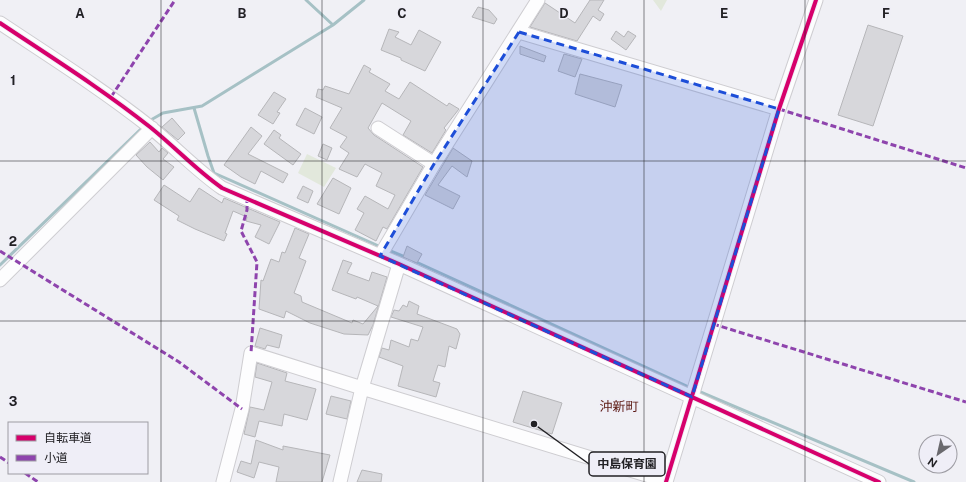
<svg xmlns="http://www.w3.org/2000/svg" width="966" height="482" viewBox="0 0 966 482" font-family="'Public Sans','Noto Sans JP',sans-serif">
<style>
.green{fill:#e2e8dc}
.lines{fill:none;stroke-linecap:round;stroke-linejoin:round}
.stream{stroke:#a6c1c5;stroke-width:3}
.building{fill:#d7d7db;stroke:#b6b6b9}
.minor-casing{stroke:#cecdd1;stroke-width:15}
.minor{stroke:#fdfdfe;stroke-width:13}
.quiet{stroke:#8e44ad;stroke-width:3;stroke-dasharray:6 3;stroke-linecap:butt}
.cycleway-casing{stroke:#efeef7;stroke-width:6}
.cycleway{stroke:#d6006c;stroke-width:4}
.marked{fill:#1d4ed8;fill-opacity:0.2;stroke:#1d4ed8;stroke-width:3;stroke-dasharray:8 5;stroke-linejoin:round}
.grid{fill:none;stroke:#222125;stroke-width:1;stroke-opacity:0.55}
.labels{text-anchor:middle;stroke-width:3;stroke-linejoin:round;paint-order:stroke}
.quarter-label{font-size:13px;fill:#5b1810;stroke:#efeef7}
.grid-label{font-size:13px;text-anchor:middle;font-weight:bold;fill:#222125;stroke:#efeef7;stroke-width:3;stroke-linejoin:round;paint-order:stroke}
.leader{fill:none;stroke:#222125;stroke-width:1.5}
.callout-dot{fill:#222125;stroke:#efeef7;stroke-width:1.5}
.callout{fill:#efeef7;stroke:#222125;stroke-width:1.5}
.callout-label{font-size:12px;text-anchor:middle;font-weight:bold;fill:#222125}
</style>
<rect width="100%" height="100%" fill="#f0f0f5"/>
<path class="green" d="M653,0H667L661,11Z
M307,154L336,168L324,187L298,173Z"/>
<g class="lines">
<path class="stream" d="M306,0L333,25
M194,108L208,156L214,173L381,247
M149,121L163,113L202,106L333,25L364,0
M388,250L405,257
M414,261L691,388
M0,265L143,127
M698,391L914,482"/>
</g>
<path class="building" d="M590,0H604L598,10L604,14L600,21L593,16L577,41L530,27L545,3L575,23Z
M478,7L489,10L497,19L494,24L472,17Z
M868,25L903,36L873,126L838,115Z
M389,29L399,32L395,37L411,45L419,30L441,42L425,71L401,60V58L381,50Z
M616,31L624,37L628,31L636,36L626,50L611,39Z
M520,46L546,56L544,62L520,54Z
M564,54L582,59L575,77L558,71Z
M364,65L371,69L369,72L390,84L385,91L399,99L410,82L447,106L449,103L459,109L444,128L446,130L432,153L403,135L411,121L382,103L368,128L374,135L423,167L387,229L383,227L376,241L355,230L364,213L357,209L365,196L388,209L395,195L376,186L382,173L365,164L357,177L339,169L349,153L340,147L347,137L330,128L342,108L316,97L318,89L323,90L325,86L349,94Z
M580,74L622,85L615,107L575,94Z
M274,92L286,99L277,112L280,113L273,124L258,115Z
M305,108L322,117L314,134L296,125Z
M172,118L185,133L178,140L162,127Z
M251,127L262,136L248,154L288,174L283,183L261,171L255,184L241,177L224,165Z
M274,130L281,135L279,138L301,154L293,165L264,144Z
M150,142L159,152L162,148L168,153L163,159L174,167L163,180L147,167L136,155Z
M323,144L332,148L327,160L318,156Z
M453,148L472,161L467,177L452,166L438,185L460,196L453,209L425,195Z
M333,178L351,188L339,214L317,204Z
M164,185L190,202L199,188L222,203L224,198L280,222L269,244L255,237L261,225L246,221L247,217L233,211L225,233L227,234L224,241L195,229L177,220L179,216L154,200Z
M303,186L313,191L308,203L297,198Z
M295,228L309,234L299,258L306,261L294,293L301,296L302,302L352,323L353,320L363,324L378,306L357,297L356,299L332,290L343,260L352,263L347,273L369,281L372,272L387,277L373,325L368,335L344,334L310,323L286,311L284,318L259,309L261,280L263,281L271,259L279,262L282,252L285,253Z
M407,246L422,254L417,263L403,257Z
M409,301L419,306L417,314L457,329L460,334L456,349L449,346L445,367L438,365L433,381L440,383L436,397L398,386L403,366L379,357L382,348L389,350L391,340L409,347L411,339L418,341L423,327L391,317L394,310L399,311L403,305L407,307Z
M260,328L282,335L279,348L267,345L265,349L255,346Z
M257,363L287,373L285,381L316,389L307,420L284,414L282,426L259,421L255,437L244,434L250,407L264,410L272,382L255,377Z
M523,391L562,403L552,434L513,422Z
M331,396L351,401L347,419L326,414Z
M256,440L283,450V446L330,455L322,482H276L279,467L259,462L254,478L237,472L241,461L251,464Z
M362,470L382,474L381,482H357Z"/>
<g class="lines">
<g class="minor-casing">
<path id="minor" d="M0,23C51,57 102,89 150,127C175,147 196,170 222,188L399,264L879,482
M519,32L779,109
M378,128L434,164
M380,256L434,164L538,0
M0,280L152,128
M223,482L242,409L251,353L362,388L666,481
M340,482L362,388L399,264
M666,482L779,109L816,0"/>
</g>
<use href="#minor" class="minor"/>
<path class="quiet" d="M111,97L175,0
M779,109L966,168
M247,197V210L241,231L257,262L251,353
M0,251L179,362L242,409
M713,324L966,402
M0,457L9,463
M25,473L38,482"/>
<g class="cycleway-casing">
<path id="cycleway" d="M0,23C51,57 102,89 150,127C175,147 196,170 222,188L399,264L879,482
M666,482L779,109L816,0"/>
</g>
<use href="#cycleway" class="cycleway"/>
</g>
<path class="marked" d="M519,32L779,109L692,397L380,256L434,164Z"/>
<path class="grid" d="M161,0V482M322,0V482M483,0V482M644,0V482M805,0V482M0,161H966M0,321H966"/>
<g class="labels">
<g class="quarter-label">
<text x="619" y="411">沖新町</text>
</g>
</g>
<g class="grid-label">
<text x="80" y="18">A</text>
<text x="242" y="18">B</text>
<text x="402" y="18">C</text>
<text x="564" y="18">D</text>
<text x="724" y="18">E</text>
<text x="886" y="18">F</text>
<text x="13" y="85">1</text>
<text x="13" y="246">2</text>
<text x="13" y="406">3</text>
</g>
<path class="leader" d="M534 424L589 464"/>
<circle class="callout-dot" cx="534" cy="424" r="4"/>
<rect class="callout" x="589" y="452" width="76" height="24" rx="4"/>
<g class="callout-label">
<text x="627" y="468">中島保育園</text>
</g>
<rect x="8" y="422" width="140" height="52" fill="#efeef7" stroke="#9d9ca3"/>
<rect x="16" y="435" width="20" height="6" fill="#d6006c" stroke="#9d9ca3"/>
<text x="44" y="442" font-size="12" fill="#222125">自転車道</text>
<rect x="16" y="455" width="20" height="6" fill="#8e44ad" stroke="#9d9ca3"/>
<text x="44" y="462" font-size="12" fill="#222125">小道</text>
<g transform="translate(938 454) rotate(214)"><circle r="19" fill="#efeef7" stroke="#9d9ca3"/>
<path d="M0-3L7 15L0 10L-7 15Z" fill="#6a696e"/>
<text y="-6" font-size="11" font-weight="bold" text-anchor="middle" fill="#222125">N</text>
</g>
</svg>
